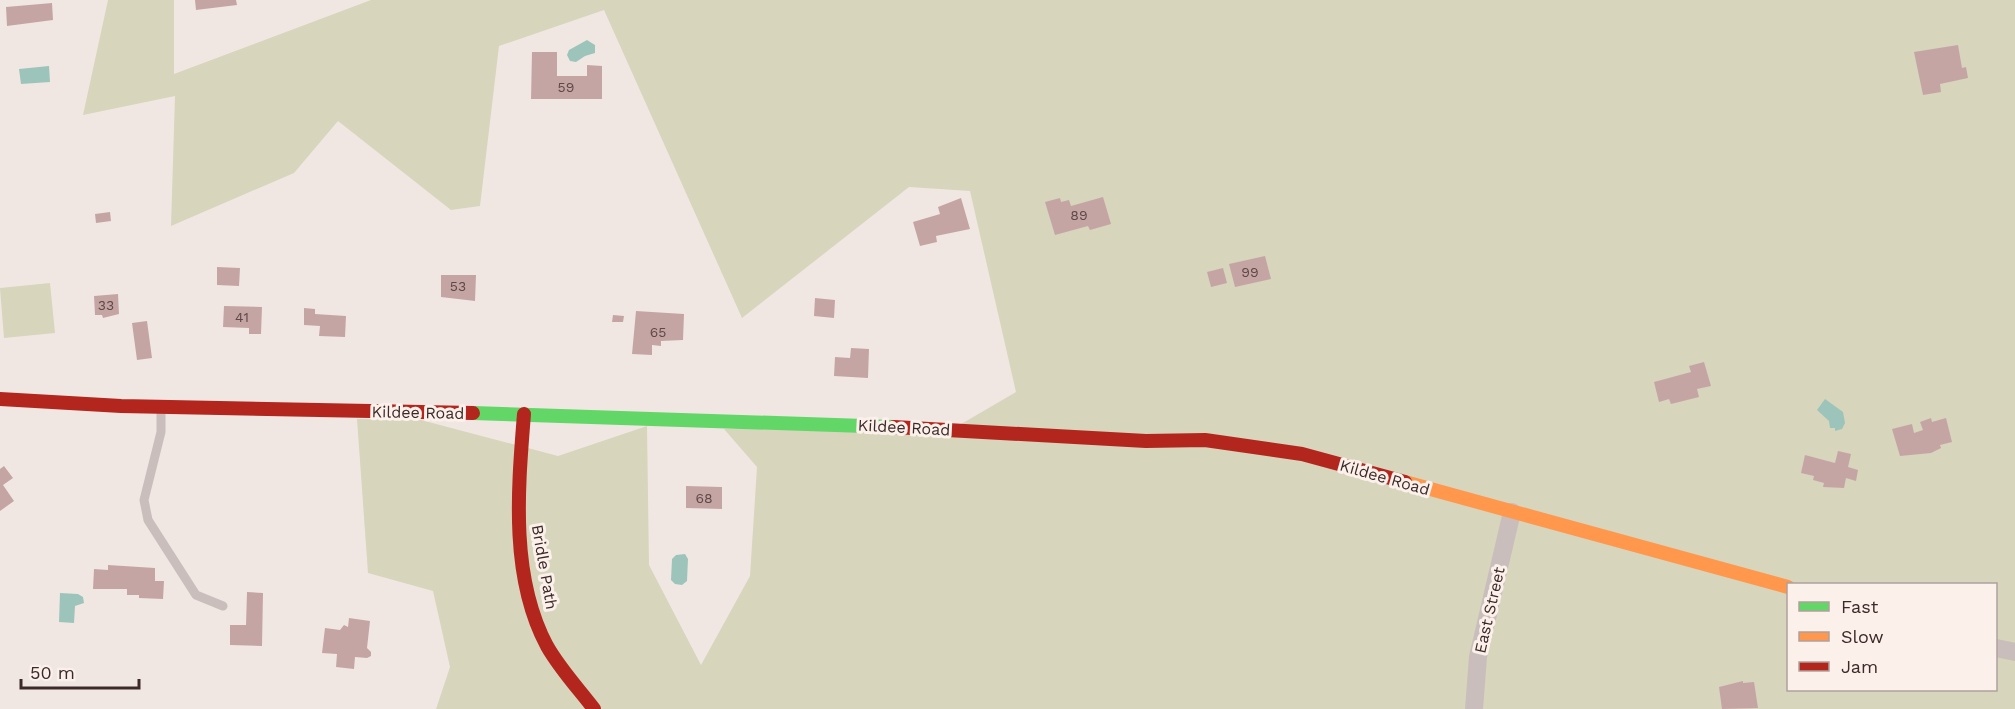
<svg xmlns="http://www.w3.org/2000/svg" width="2015" height="709" viewBox="0 0 2015 709" font-family="'Work Sans',sans-serif">
<style>
.green{fill:#d7d5bc;fill-rule:evenodd}
.water{fill:#9dc4ba}
.building{fill:#c5a5a4}
.lines{fill:none;stroke-linecap:round;stroke-linejoin:round}
.lane{stroke:#c9bebc;stroke-width:9}
.street{stroke:#c9bebc;stroke-width:18}
.fast{stroke:#63d668;stroke-width:14}
.slow{stroke:#ff974d;stroke-width:14}
.jam{stroke:#b3261e;stroke-width:14}
.labels{text-anchor:middle;stroke-width:6;stroke-linejoin:round;paint-order:stroke}
.number-label{font-size:14px;fill:#5e4948}
.street-label{font-size:16px;fill:#3b2a29;stroke:#fcf0eb}
</style>
<rect width="100%" height="100%" fill="#f0e7e3"/>
<path class="green" d="M108,0H174V74L371,0H2015V709H436L450,667L433,591L368,573L357,419L421,420L558,456L647,426L649,565L701,665L750,576L757,467L724,429L951,430L1016,392L970,191L909,187L742,318L604,10L499,46L480,206L451,210L338,121L294,173L171,226L175,96L83,115ZM1788,584H1996V690H1788Z
M50,283L55,333L4,338L0,288Z"/>
<path class="water" d="M587,40L595,45V53L585,56L576,62L570,61L567,55L569,50Z
M49,66L50,82L21,84L19,69Z
M1825,399L1843,412L1845,423L1842,429L1835,431V428H1830L1829,421L1817,410Z
M685,554L688,559L687,581L682,585L675,584L671,580L672,559L676,555Z
M60,593L78,594L83,597L84,603L75,606L74,623L59,622Z"/>
<path class="building" d="M195,0H236L237,5L196,10Z
M52,3L53,20L7,26L6,7Z
M1958,45L1962,68L1966,67L1968,78L1940,84L1941,92L1923,95L1914,52Z
M532,52H557V76H587V65L602,66V99H531Z
M1103,197L1111,224L1090,230L1088,226L1055,235L1045,202L1060,198L1061,202L1069,200L1071,206Z
M961,198L970,229L936,236L937,242L920,246L913,222L940,214L938,207Z
M110,212L111,221L96,223L95,214Z
M1265,256L1271,279L1235,287L1229,264Z
M217,267L240,268L239,286L217,285Z
M1223,268L1227,283L1211,287L1207,272Z
M441,275H476L475,301L441,297Z
M118,294L119,314L103,318L102,315H95L94,296Z
M815,298L835,300L834,318L814,316Z
M224,306L262,307L261,334H249V328L223,327Z
M304,308L315,309V314L346,316L345,337L319,336L320,326L304,325Z
M636,311L684,314L683,340L661,341V346L652,345V355L632,354Z
M613,315L624,316L623,322H612Z
M147,321L152,358L137,360L132,323Z
M851,348L869,349L868,378L834,376L835,357L850,358Z
M1704,362L1711,386L1697,389L1699,397L1671,404L1669,399L1659,402L1654,382L1691,372L1689,366Z
M1931,418L1932,422L1946,418L1952,442L1940,445L1941,448L1931,453L1900,456L1892,429L1912,424L1914,433L1923,430L1920,422Z
M1838,451L1851,454L1848,467L1858,470L1856,481L1846,478L1844,488L1823,487L1824,483L1813,480L1814,476L1801,473L1805,455L1835,463Z
M4,466L13,478L3,485L14,501L0,511V469Z
M686,486L722,487V509L686,508Z
M108,565L155,568V581H164L163,599L139,598V595H127V589H93L94,569L108,570Z
M247,592L263,593L262,646L230,645V625H246Z
M349,618L370,621L367,648L371,652V656L367,658L355,657L354,669L336,667L337,654L322,653L325,628L340,630L344,625L348,627Z
M1743,681V683L1754,682L1758,708L1722,709L1719,687Z"/>
<g class="lines">
<path class="lane" d="M161,409V432L144,500L148,520L196,595L223,606"/>
<path class="street" d="M1996,648L2015,652
M1474,709L1478,657L1512,512"/>
<path class="fast" d="M473,413L894,427"/>
<path class="slow" d="M1405,482L1788,587"/>
<path class="jam" d="M0,399L121,406L473,413
M524,414C518,489 510,577 547,646C560,669 578,688 594,709
M894,427L1146,441L1205,440L1302,454L1405,482"/>
</g>
<g class="labels">
<g class="number-label">
<text x="566" y="92">59</text>
<text x="1079" y="220">89</text>
<text x="1250" y="277">99</text>
<text x="458" y="291">53</text>
<text x="106" y="310">33</text>
<text x="242" y="322">41</text>
<text x="658" y="337">65</text>
<text x="704" y="503">68</text>
</g>
<g class="street-label">
<text transform="translate(418 412) rotate(1)" y="6">Kildee Road</text>
<text transform="translate(904 427) rotate(3)" y="6">Kildee Road</text>
<text transform="translate(1385 477) rotate(16)" y="6">Kildee Road</text>
<text transform="translate(545 567) rotate(80)" y="6">Bridle Path</text>
<text transform="translate(1489 610) rotate(-77)" y="6">East Street</text>
</g>
</g>
<rect x="1787" y="583" width="210" height="108" fill="#fcf0eb" stroke="#afa19d" stroke-width="1.5"/>
<rect x="1799" y="602" width="30" height="9" fill="#63d668" stroke="#afa19d" stroke-width="1.5"/>
<text x="1841" y="613" font-size="18" fill="#3b2a29">Fast</text>
<rect x="1799" y="632" width="30" height="9" fill="#ff974d" stroke="#afa19d" stroke-width="1.5"/>
<text x="1841" y="643" font-size="18" fill="#3b2a29">Slow</text>
<rect x="1799" y="662" width="30" height="9" fill="#b3261e" stroke="#afa19d" stroke-width="1.5"/>
<text x="1841" y="673" font-size="18" fill="#3b2a29">Jam</text>
<path d="M21 679v9h118v-9" fill="none" stroke="#3b2a29" stroke-width="3"/>
<text x="30" y="679" font-size="18" fill="#3b2a29" stroke="#fcf0eb" stroke-width="4.5" paint-order="stroke">50 m</text>
</svg>
